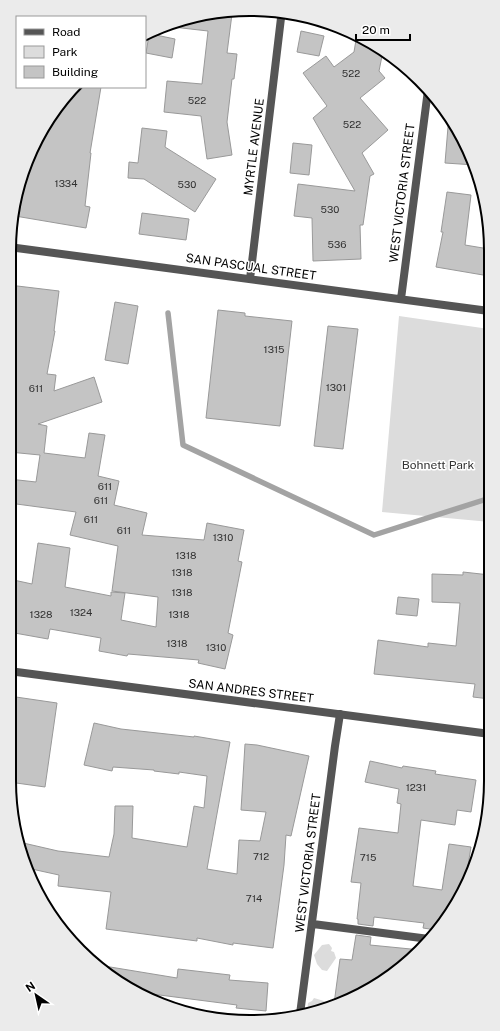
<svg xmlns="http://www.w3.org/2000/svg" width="500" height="1031" viewBox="0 0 500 1031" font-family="'Public Sans',sans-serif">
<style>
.green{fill:#dcdcdc}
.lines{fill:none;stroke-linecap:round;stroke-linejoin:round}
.stream{stroke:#a3a3a3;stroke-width:5.5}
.building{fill:#c4c4c4;stroke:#999}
.minor{stroke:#555;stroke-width:8}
.tertiary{stroke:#555;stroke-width:8}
.labels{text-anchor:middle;stroke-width:3;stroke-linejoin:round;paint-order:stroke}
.number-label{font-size:10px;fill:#313131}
.street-label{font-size:12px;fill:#000;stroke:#fff}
.park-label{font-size:12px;fill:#333;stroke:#fff}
.rim{fill:none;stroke:#000;stroke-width:2}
</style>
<rect width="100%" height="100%" fill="#fff"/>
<path class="green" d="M399,316L489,329L490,522L382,512Z
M329,944L332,948L331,951L334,952L336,958L327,971L322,970L317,964L314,955L322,945Z
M314,998L324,1001L327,1006L307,1012L308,1003L312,1001Z"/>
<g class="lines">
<path class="stream" d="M168,313L183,445L374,535L490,498"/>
</g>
<path class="building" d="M232,14L227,53L237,54L234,79H232L227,122L232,155L207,159L201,116L164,112L167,81L202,84L208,31L173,27V22Z
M301,31L324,36L319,56L297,52Z
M151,34L175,39L172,58L146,53L149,35Z
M357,34L383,51L379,71L385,78L360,98L388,130L362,153L374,174L370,176L363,225H360L361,259L313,261L312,218L294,216L298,184L355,191L313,118L327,106L303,73L326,56L334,67L354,52Z
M77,87H101L90,153H91L85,206L90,207L86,228L15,216L34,144Z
M449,115L450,116L475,165L445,163Z
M142,128L167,131L165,147L216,179L195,212L144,179L128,178L129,162L138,163Z
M293,143L312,145L309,175L290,173Z
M447,192L471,195L465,245L489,249V276L436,267L443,232H441Z
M142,213L189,219L186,240L139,234Z
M9,285L59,291L54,331H55L47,374L56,375L54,391L94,377L102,402L38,424L47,426L44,453L85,458L89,433L105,435L98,476L119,481L114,505L147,513L142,535L204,540L207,523L244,530L238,561L242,562L228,633L233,635L225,669L198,663L199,660L128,654L127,656L99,651L101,638L50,629L48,639L9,632V579L32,584L38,543L70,548L65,587L111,596V592L125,593L121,620L156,627L158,597L112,591L118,546L70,535L76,512L9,503V479L36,482L40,455L9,452Z
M115,302L138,306L128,364L105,360Z
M218,310L245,313V316L292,321L280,426L206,418Z
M328,326L358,329L343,449L314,446Z
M463,572L490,575V699L473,697L475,684L374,674L378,640L428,647V643L456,646L460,603L432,602V574L463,575Z
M398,597L419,599L417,616L396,614Z
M9,696L57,703L45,787L9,782Z
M94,723L121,729L194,737V736L230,742L207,869L237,874L239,840L260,841L266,812L241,810L245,744L257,745L309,756L291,836L286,835L284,865L273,948L233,943V945L197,938V941L106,929L111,892L58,886L59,875L27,868L22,859L19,842L58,851L109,857L114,834L115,806H133L132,838L187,847L194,806L204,808L207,776L179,772V774L154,771V770L113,767L112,771L84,765Z
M370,761L402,768L403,766L436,771L435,774L476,780L471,812L457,810L455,825L421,820L413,886L442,890L449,844L471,847L464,890L436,930L423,928L424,923L374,917L373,926L358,924V919H357L361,883L351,882L359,828L398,833L401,804L397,803L399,789L365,782Z
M356,935L371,937L370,945L421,950L356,997L334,1004L340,959L352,960Z
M98,965L177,978L178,969L230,975L229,980L268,983L266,1011L236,1008L237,1005L144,993L116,982Z"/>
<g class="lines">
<path class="minor" d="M9,247L489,311
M250,279L281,18
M401,299L428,90
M313,924L429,939
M300,1014L335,746L340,714"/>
<path class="tertiary" d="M9,671L490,734"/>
</g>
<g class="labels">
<g class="number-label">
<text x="351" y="77">522</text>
<text x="197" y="104">522</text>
<text x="352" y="128">522</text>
<text x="66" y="187">1334</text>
<text x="187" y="188">530</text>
<text x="330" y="213">530</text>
<text x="337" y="248">536</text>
<text x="274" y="353">1315</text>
<text x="336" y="391">1301</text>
<text x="36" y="392">611</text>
<text x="105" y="490">611</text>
<text x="101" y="504">611</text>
<text x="91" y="523">611</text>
<text x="124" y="534">611</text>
<text x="223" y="541">1310</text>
<text x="186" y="559">1318</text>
<text x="182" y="576">1318</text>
<text x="182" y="596">1318</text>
<text x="81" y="616">1324</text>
<text x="41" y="618">1328</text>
<text x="179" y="618">1318</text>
<text x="177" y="647">1318</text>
<text x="216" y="651">1310</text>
<text x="416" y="791">1231</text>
<text x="261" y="860">712</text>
<text x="368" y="861">715</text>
<text x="254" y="902">714</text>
</g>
<g class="street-label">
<text transform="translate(254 147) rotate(-83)" y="4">MYRTLE AVENUE</text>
<text transform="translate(402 193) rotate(-83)" y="4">WEST VICTORIA STREET</text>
<text transform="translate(251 267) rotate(8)" y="4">SAN PASCUAL STREET</text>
<text transform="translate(251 691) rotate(7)" y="4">SAN ANDRES STREET</text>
<text transform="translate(308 863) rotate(-83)" y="4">WEST VICTORIA STREET</text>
</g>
<g class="park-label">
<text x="438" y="469">Bohnett Park</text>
</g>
</g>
<path d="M0 0H500V1031H0ZM250 16H250A234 234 0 0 1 484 250V781A234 234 0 0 1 250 1015H250A234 234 0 0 1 16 781V250A234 234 0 0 1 250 16Z" fill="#ebebeb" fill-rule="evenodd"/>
<path class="rim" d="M250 16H250A234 234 0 0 1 484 250V781A234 234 0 0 1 250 1015H250A234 234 0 0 1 16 781V250A234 234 0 0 1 250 16Z"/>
<rect x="16" y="16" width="130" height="72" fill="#ffffff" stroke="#999999"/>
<rect x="24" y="29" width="20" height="6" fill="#555555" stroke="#999999"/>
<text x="52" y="36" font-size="12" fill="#000000">Road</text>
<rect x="24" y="46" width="20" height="12" fill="#dcdcdc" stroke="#999999"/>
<text x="52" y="56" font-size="12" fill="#000000">Park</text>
<rect x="24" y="66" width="20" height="12" fill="#c4c4c4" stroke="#999999"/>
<text x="52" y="76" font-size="12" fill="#000000">Building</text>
<g transform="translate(36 995) rotate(326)" stroke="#ffffff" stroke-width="3" paint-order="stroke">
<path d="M0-3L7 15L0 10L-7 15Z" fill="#000000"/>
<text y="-6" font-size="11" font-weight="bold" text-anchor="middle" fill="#000000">N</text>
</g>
<path d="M356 34v6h54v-6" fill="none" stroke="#000000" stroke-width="2"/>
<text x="362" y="34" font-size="12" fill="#000000" stroke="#ffffff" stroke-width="3" paint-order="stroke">20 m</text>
</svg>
